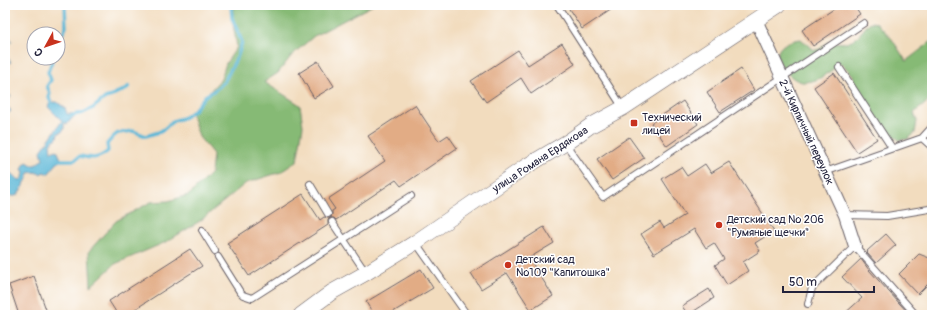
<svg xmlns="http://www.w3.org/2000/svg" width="937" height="320" viewBox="0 0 937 320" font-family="Pangolin,sans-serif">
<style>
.forest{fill:#86ba74;stroke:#546e58}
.water{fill:#58b6d6;stroke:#3d6c88}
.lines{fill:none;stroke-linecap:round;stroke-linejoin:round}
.stream{stroke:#58b6d6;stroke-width:3.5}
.building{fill:#e2ac85}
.service-casing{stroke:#6b6369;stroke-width:8}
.minor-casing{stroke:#6b6369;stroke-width:14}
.tertiary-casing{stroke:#6b6369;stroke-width:16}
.service{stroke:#fff;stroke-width:6}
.minor{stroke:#fff;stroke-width:12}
.tertiary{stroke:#fff;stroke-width:15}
.poi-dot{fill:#c8321e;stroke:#fff;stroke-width:1.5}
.labels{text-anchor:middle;stroke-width:3;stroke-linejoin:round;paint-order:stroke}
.poi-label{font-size:11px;fill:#22223b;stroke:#fff;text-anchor:start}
.street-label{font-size:11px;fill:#22223b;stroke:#fff}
</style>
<rect width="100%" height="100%" fill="#fff"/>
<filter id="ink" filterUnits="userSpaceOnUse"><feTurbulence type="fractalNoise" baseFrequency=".025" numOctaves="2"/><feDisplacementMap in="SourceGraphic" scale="8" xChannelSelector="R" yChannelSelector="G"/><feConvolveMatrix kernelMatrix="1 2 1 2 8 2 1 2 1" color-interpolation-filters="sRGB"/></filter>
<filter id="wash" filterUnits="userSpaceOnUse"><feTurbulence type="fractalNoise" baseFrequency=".012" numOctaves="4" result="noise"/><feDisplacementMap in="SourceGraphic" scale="16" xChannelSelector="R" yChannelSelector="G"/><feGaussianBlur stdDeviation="0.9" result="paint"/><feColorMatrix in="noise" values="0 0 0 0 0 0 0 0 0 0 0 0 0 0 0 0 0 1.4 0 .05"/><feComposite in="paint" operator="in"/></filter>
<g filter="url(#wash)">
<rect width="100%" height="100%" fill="#f2dcbe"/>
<path class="forest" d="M235,5H373L314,36L292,55L278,73L264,82L300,105L303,126L297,161L281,172L246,183L200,221L166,242L115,264L91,286L89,251L116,221L151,202L168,201L189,195L211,173L213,154L199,137L191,112L221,79L226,63L237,47L232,18Z
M870,22L877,23L892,39L906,61L932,41V98L914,113L917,121L915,133L908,139L899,140L884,128L868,109L855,86L853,75L841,63C830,71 821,81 806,82C794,84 775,64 778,52C781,43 793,40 801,39L811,48L815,50L820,49L828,42L847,43L854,40L858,36Z"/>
<path class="water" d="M5,30L12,41L9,45L6,44L5,51Z
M5,55L11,62C2,70 9,78 8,87C8,89 7,91 6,94L11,96L7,102L6,105L11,111L5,117Z
M54,102H57L65,108L67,114H76L67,124L64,122V130L60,133H58L57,138L50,143L51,152L57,150L61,159L48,174L44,172L40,174L35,172L29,173C27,180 28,178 24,184C18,195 18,199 5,194V171C12,171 14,178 20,180L23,178L24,171L22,170C23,166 24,164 27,162L32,165H35L43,159L41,151L62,121L48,107L49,104Z"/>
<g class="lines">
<path class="stream" d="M58,42L66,27L65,5
M51,58L52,61L48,72L51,80L47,86L50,93L49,98L53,107
M73,115L83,113L93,108L105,98L112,96L116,93L125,90L129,86
M58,160H75L80,156C92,159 99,159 108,151L107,144L113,137L118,133L133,131L146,136L159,132L164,129L173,121L185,117L194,110L205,96L215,90L224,82L238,55L242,42L232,18L231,5"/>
</g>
<g id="blocks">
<path class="building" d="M574,5H618L582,29L569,9Z
M840,5H854L860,14L813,46L802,30Z
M562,43L575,64L531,94L521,78L486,102L471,81L518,50L528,65Z
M318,61L334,86L314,98L299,73Z
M741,69L754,90L720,112L707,92Z
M834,73L877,139L857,152L814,87Z
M683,101L698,124L667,146L651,123Z
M415,105L439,141L448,135L457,148L401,186L396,180L336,220L334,218H330L328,220V225L249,276L227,243L303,194L320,220L324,217L328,218H331L332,214V211L335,209L328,199L385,161L368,136Z
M629,137L644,158L612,180L597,159Z
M729,162L774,231L755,243L760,251L743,262L748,271L727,285L715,265L724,259L714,243L706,248L694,229L654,254L641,234L660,222L664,228L685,215L662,179L681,167L687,176L705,164L711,173Z
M544,227L554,243L529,258L553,296L531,310L507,273L481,289L471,273Z
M886,234L896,245L876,263L867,253L868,252L867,251Z
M190,249L202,266L126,315H118L109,301Z
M919,254L932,259V280L918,294L899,274Z
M861,259L869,270L910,315H843L862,298L842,277Z
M421,269L433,288L388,315H374L366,302Z
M34,276L48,315H19L9,285Z
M709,289L714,298L688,315L682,306Z"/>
</g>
</g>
<g filter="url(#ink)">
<use href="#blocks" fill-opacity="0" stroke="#6b6369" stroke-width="1"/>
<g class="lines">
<g class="service-casing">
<path id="service" d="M557,5L623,108
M839,67L892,148
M922,138L932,147
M565,143L603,197L864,23
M825,172L922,138L932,127
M310,184L328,214
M845,215L887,216L929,209L932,207
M332,222L366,273
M202,230L215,251
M416,243L467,315
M218,257L240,292L243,295L252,298L411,196
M808,304L812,288L855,246L916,315"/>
</g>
<g class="minor-casing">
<path id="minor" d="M756,20L845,215L855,246"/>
</g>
<g class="tertiary-casing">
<path id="tertiary" d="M301,315L332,292L366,273L416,242L525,167L569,141L590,126L623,108L779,5"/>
</g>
<use href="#service" class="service"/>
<use href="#minor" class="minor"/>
<use href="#tertiary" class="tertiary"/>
</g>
</g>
<g class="poi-dot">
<rect x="630" y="119" width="8" height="8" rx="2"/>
<circle cx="719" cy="225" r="4"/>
<circle cx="508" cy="265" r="4"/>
</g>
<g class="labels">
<g class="poi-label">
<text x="642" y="121">Технический<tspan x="642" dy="13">лицей</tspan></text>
<text x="727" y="223">Детский сад № 206<tspan x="727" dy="13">"Румяные щечки"</tspan></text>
<text x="516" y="263">Детский сад<tspan x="516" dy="13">№109 "Капитошка"</tspan></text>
</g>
<g class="street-label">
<text transform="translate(807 132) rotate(65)" y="4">2-й Кирпичный переулок</text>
<text transform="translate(540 159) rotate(-33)" y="4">улица Романа Ердякова</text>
</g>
</g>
<rect width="937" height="320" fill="none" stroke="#fff" stroke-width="20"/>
<g transform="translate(46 46) rotate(230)"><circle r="19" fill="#ffffff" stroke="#a7a7b1"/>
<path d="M0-3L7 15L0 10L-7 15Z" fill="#c8321e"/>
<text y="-6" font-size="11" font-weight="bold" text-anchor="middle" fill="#22223b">С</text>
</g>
<path d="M783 286v6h91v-6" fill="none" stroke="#22223b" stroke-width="2"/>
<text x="789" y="286" font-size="12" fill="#22223b" stroke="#ffffff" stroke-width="3" paint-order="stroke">50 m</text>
</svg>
